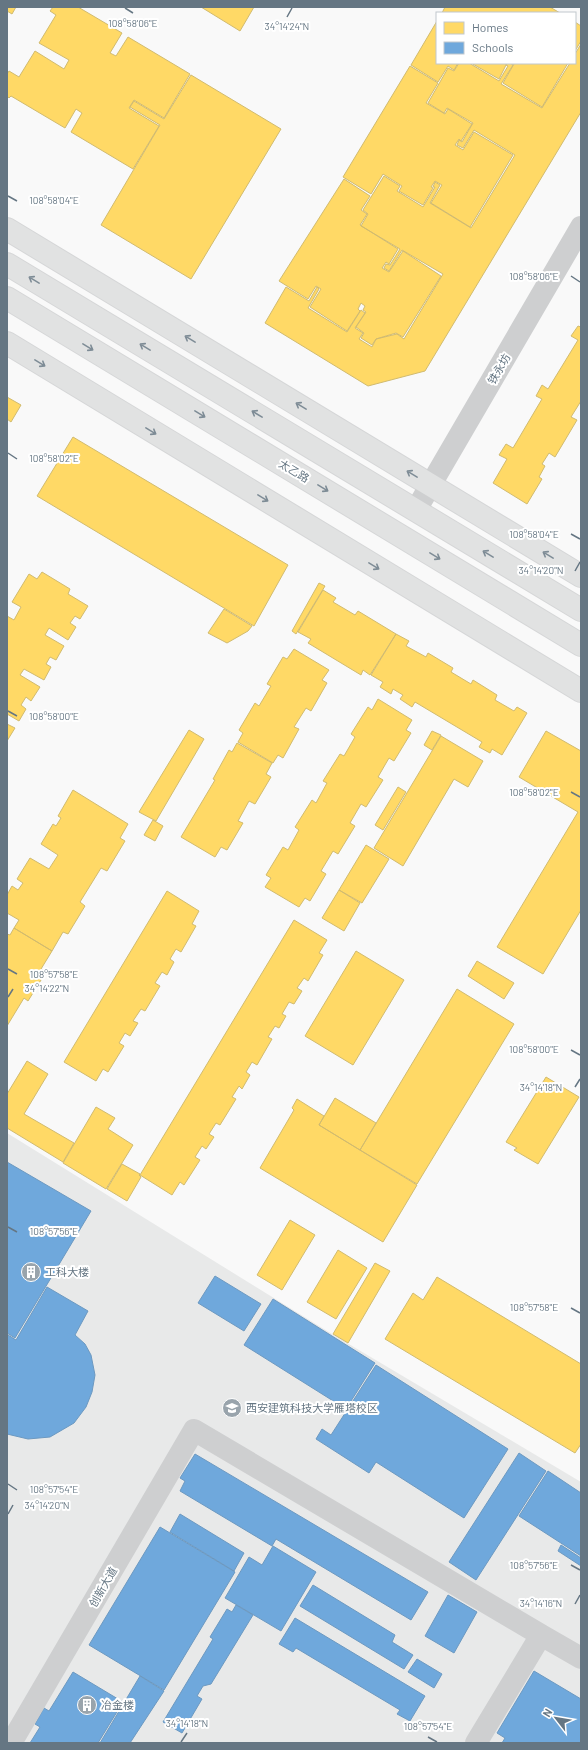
<svg xmlns="http://www.w3.org/2000/svg" width="588" height="1750" viewBox="0 0 588 1750" font-family="Barlow,'Noto Sans SC',sans-serif">
<style>
.built{fill:#e8e9e9}
.homes{fill:#ffd966;stroke:#d1bb6f}
.schools{fill:#6fa8dc;stroke:#6c99c1}
.lines{fill:none;stroke-linecap:round;stroke-linejoin:round}
.major-casing{stroke:#d5d6d7;stroke-width:24}
.minor{stroke:#cecfd0;stroke-width:22}
.major{stroke:#e1e2e2;stroke-width:22}
.oneway{stroke:#7e8c96}
.ticks{fill:none;stroke:#657683;stroke-width:1.5}
.labels{text-anchor:middle;stroke-width:4;stroke-linejoin:round;paint-order:stroke}
.street-label{font-size:11px;fill:#657683;stroke:#fff}
.poi-label{font-size:11px;fill:#657683;stroke:#fff;text-anchor:start}
.ticks-label{font-size:10px;text-anchor:middle;fill:#657683;stroke:#fff;stroke-width:4;stroke-linejoin:round;paint-order:stroke}
</style>
<rect width="100%" height="100%" fill="#f9f9f9"/>
<path class="built" d="M7,1133L332,1334L581,1482V1743H7Z"/>
<path class="homes" d="M7,7H16L12,14L7,11Z
M53,7H78L122,33L110,53L116,56L128,37L190,74L164,118L134,100L129,108L159,126L133,169L71,132L82,113L76,109L65,128L11,96L9,98L7,96V74L9,71L19,77L35,51L64,69L69,60L39,43L56,15L50,11Z
M201,7H254L240,31Z
M445,7H550L560,13H442Z
M437,21V63H458L454,70L448,66L438,82L411,65Z
M575,22L581,26V41L575,51Z
M581,44V112L425,371L368,386L265,323L286,287L309,301L317,287L319,289L308,308L347,332L361,310L365,313L355,328L363,333L359,339L372,347L376,339L397,334L404,339L443,274L402,250L389,271L384,268L386,264L390,265L400,249L361,226L368,214L363,210L384,176L400,186L397,191L423,207L435,187H433L435,182L440,185L430,203L471,228L515,155L474,130L463,148L457,145L459,140L462,142L473,123L447,108L444,113L428,103L448,68L454,71L459,63H469L499,81L508,66L506,65L507,63H510L513,65L501,84L542,108L570,63H575V54Z
M471,63H507L499,79Z
M512,63H568L542,107L503,83L514,64Z
M410,66L438,83L426,103L445,114L448,109L472,124L461,141L459,139L455,145L463,150L474,132L513,155L470,227L431,203L442,185L435,181L431,187L433,188L423,205L399,191L402,186L383,174L371,194L343,177Z
M191,75L281,129L191,279L101,225L160,125L130,107L134,101L164,119Z
M344,179L370,196L361,210L367,214L360,225L398,249L389,264L386,262L382,268L389,272L403,251L441,276L403,337L396,333L376,339L372,345L361,338L364,333L356,327L366,312L363,310L365,306L361,303L358,309L360,311L347,331L310,307L321,289L316,286L308,299L279,281Z
M578,326L581,327V401L571,417L577,420L555,457L549,453L542,464L545,466L539,477L542,479L527,504L493,483L507,459L499,455L506,444L513,448L542,399L536,396L542,385L548,389L578,340L571,336Z
M7,397L21,405L11,422L7,419Z
M73,437L288,565L254,626L37,496Z
M42,572L70,589L68,594L88,606L80,619L75,616L70,623L76,627L68,640L49,628L45,635L64,646L56,660L50,657L46,664L51,667L44,680L24,669L20,675L40,687L31,701L26,697L21,705L26,709L19,721L7,714V616L14,620L21,607L12,602L29,574L37,579Z
M319,583L325,586L296,634L292,631Z
M323,590L336,598L333,602L355,615L358,611L396,634L370,675L363,670L361,675L308,643L311,639L298,632Z
M224,609L252,626L248,631L227,643L208,633Z
M396,634L409,641L406,646L426,657L428,653L453,668L451,672L471,684L473,680L497,695L495,700L514,711L517,707L527,713L502,755L492,749L490,753L479,747L482,742L415,702L412,707L400,699L403,695L393,689L391,694L380,687L383,682L371,675Z
M294,649L329,670L322,680L327,683L311,711L306,708L294,727L299,729L283,758L278,755L273,763L238,742L243,733L239,730L255,703L259,706L271,686L267,684L283,657L287,659Z
M378,699L412,720L406,730L411,733L394,761L389,758L378,777L383,780L366,807L361,804L350,823L355,826L338,854L333,851L321,871L326,874L310,901L305,898L299,907L265,887L271,878L266,875L283,847L288,850L299,830L295,827L312,800L316,803L327,783L323,781L340,754L344,756L355,737L351,734L368,707L372,710Z
M7,724L15,728L7,741Z
M189,730L204,739L156,821L139,812Z
M432,731L441,735L432,750L424,745Z
M546,731L581,751V910L543,974L497,947L578,812L519,777Z
M441,736L483,761L468,787L454,779L403,866L374,848Z
M237,743L272,763L266,774L271,777L255,804L249,801L238,821L243,823L227,850L221,847L215,857L181,837L215,780L213,779L229,750L232,752Z
M398,787L406,792L383,830L375,825Z
M73,790L128,824L120,838L125,841L107,871L101,868L80,902L85,906L68,934L63,932L52,951L14,928L19,920L7,913V895L12,886L18,890L23,883L17,879L30,858L49,869L58,855L41,844L53,824L56,826L61,818L58,816Z
M153,820L163,826L155,841L144,835Z
M366,845L389,859L362,903L339,890Z
M339,890L360,903L344,931L322,918Z
M167,891L199,911L192,924L196,926L181,952L176,949L170,959L174,962L167,975L162,972L155,983L160,986L145,1011L141,1009L133,1021L138,1023L130,1036L125,1033L119,1043L124,1046L108,1072L103,1069L96,1081L64,1062Z
M294,920L327,940L319,953L323,955L308,981L304,978L297,988L302,991L294,1004L289,1002L282,1014L286,1016L279,1028L275,1026L268,1037L272,1039L257,1065L252,1062L246,1072L250,1075L242,1089L239,1086L232,1097L236,1099L220,1125L216,1123L209,1134L214,1137L206,1149L202,1146L195,1157L200,1160L184,1185L180,1182L172,1195L140,1175Z
M14,928L52,951L41,969L46,972L28,1001L24,998L7,1026V934L10,935Z
M356,951L404,980L353,1065L305,1036Z
M477,961L514,983L504,999L468,976Z
M457,989L514,1024L417,1184L360,1150Z
M27,1061L48,1074L24,1114L74,1143L63,1162L7,1128V1094Z
M546,1077L579,1097L538,1164L514,1150L517,1148L506,1142Z
M335,1098L376,1123L360,1150L319,1125Z
M297,1099L324,1116L319,1125L417,1185L383,1242L260,1168L294,1110L292,1108Z
M96,1107L115,1118L108,1129L133,1145L106,1189L63,1163Z
M122,1164L140,1174L139,1175L141,1177L127,1201L107,1189Z
M290,1220L315,1235L282,1290L257,1275Z
M338,1250L367,1268L336,1319L307,1302Z
M375,1263L390,1271L348,1343L333,1334Z
M437,1277L581,1364V1444L575,1453L385,1339L413,1293L423,1300Z"/>
<path class="schools" d="M7,1162L91,1211L15,1338L7,1333Z
M215,1276L261,1304L244,1331L198,1303Z
M47,1287L88,1311L75,1335L85,1344L91,1355L95,1375L92,1392L86,1407L74,1423L50,1437L28,1439L7,1434V1336L8,1335L16,1340Z
M273,1299L375,1363L346,1409L244,1345Z
M376,1365L508,1449L464,1518L376,1462L369,1473L316,1439L322,1429L331,1435Z
M519,1453L546,1471L476,1580L449,1562Z
M195,1454L428,1592L411,1620L276,1539L272,1546L180,1491L185,1481L180,1478Z
M548,1471L581,1493V1556L519,1516Z
M180,1514L244,1553L234,1571L170,1532Z
M160,1527L235,1572L164,1690L89,1645Z
M561,1545L581,1558V1566L558,1551Z
M273,1546L316,1572L281,1631L225,1598L249,1557L262,1565Z
M313,1585L395,1635L392,1642L413,1655L404,1669L300,1606Z
M448,1595L477,1612L454,1653L425,1636Z
M236,1605L253,1615L211,1684L203,1686L197,1696L202,1699L182,1733L163,1722L213,1639L210,1637L227,1609L232,1612Z
M295,1618L425,1696L410,1721L397,1714L400,1710L296,1648L293,1652L279,1644Z
M417,1659L442,1674L434,1688L408,1672Z
M534,1671L581,1699V1743H502L505,1738L497,1733Z
M73,1672L123,1702L98,1743H30L40,1727L35,1724L44,1708L49,1711Z
M140,1676L164,1691L130,1743H100Z"/>
<g class="lines">
<g class="major-casing">
<path id="major" d="M7,229L581,576
M7,264L581,610
M7,298L581,645
M7,343L581,691"/>
</g>
<path class="minor" d="M416,510L581,227
M541,1635L581,1658
M11,1743L194,1430L541,1635L476,1743"/>
<use href="#major" class="major"/>
</g>
<defs><path id="oneway-shaft" d="M-6 0H5M1.5-3L5.5 0L1.5 3" fill="none" stroke-width="1.6" stroke-linecap="round" stroke-linejoin="round"/></defs>
<g class="oneway">
<use href="#oneway-shaft" transform="translate(34 280) rotate(-149)"/>
<use href="#oneway-shaft" transform="translate(190 339) rotate(-149)"/>
<use href="#oneway-shaft" transform="translate(88 347) rotate(31)"/>
<use href="#oneway-shaft" transform="translate(145 347) rotate(-149)"/>
<use href="#oneway-shaft" transform="translate(40 363) rotate(31)"/>
<use href="#oneway-shaft" transform="translate(301 406) rotate(-149)"/>
<use href="#oneway-shaft" transform="translate(200 414) rotate(31)"/>
<use href="#oneway-shaft" transform="translate(257 414) rotate(-149)"/>
<use href="#oneway-shaft" transform="translate(151 431) rotate(31)"/>
<use href="#oneway-shaft" transform="translate(412 474) rotate(-149)"/>
<use href="#oneway-shaft" transform="translate(323 488) rotate(31)"/>
<use href="#oneway-shaft" transform="translate(263 498) rotate(31)"/>
<use href="#oneway-shaft" transform="translate(488 554) rotate(-149)"/>
<use href="#oneway-shaft" transform="translate(548 555) rotate(-149)"/>
<use href="#oneway-shaft" transform="translate(435 556) rotate(31)"/>
<use href="#oneway-shaft" transform="translate(374 566) rotate(31)"/>
</g>
<path class="ticks" d="M125,8L133,13M287,17L292,8M8,196L17,201M571,276L580,282M8,453L17,459M571,534L580,539M575,571L580,562M8,711L17,716M571,792L580,797M8,969L17,974M8,997L13,989M571,1050L580,1055M575,1087L580,1079M8,1227L17,1232M571,1308L580,1313M8,1484L17,1490M8,1514L13,1505M571,1565L580,1570M575,1604L580,1595M428,1737L437,1742M181,1742L187,1733"/>
<defs>
<g id="building-disc" transform="scale(1)"><circle r="9.5" fill="#99a4ac" stroke="#fff"/><path d="M-4-6H4V6H1V3H-1V6H-4ZM-2.5-4.3h1.7v1.8h-1.7ZM.8-4.3h1.7v1.8H.8ZM-2.5-1h1.7V.8h-1.7ZM.8-1h1.7V.8H.8Z" fill="#fff"/></g>
<g id="university-disc" transform="scale(1)"><circle r="9.5" fill="#99a4ac" stroke="#fff"/><path d="M0-5L7-2L0 1L-7-2ZM-4 1L0 2.5L4 1V4Q0 6-4 4Z" fill="#fff"/></g>
</defs>
<g fill-rule="evenodd">
<use href="#building-disc" x="31" y="1272"/>
<use href="#university-disc" x="232" y="1408"/>
<use href="#building-disc" x="87" y="1705"/>
</g>
<g class="labels">
<g class="street-label">
<text transform="translate(499 369) rotate(-60)" y="4">铁永坊</text>
<text transform="translate(294 471) rotate(31)" y="4">太乙路</text>
<text transform="translate(103 1587) rotate(-60)" y="4">创新大道</text>
</g>
<g class="poi-label">
<text x="45" y="1276">工科大楼</text>
<text x="246" y="1412">西安建筑科技大学雁塔校区</text>
<text x="101" y="1709">冶金楼</text>
</g>
</g>
<g class="ticks-label">
<text x="133" y="27">108°58'06"E</text>
<text x="287" y="30">34°14'24"N</text>
<text x="54" y="204">108°58'04"E</text>
<text x="534" y="280">108°58'06"E</text>
<text x="54" y="462">108°58'02"E</text>
<text x="534" y="538">108°58'04"E</text>
<text x="541" y="574">34°14'20"N</text>
<text x="54" y="720">108°58'00"E</text>
<text x="534" y="796">108°58'02"E</text>
<text x="54" y="978">108°57'58"E</text>
<text x="47" y="992">34°14'22"N</text>
<text x="534" y="1053">108°58'00"E</text>
<text x="541" y="1091">34°14'18"N</text>
<text x="54" y="1235">108°57'56"E</text>
<text x="534" y="1311">108°57'58"E</text>
<text x="54" y="1493">108°57'54"E</text>
<text x="47" y="1509">34°14'20"N</text>
<text x="534" y="1569">108°57'56"E</text>
<text x="541" y="1607">34°14'16"N</text>
<text x="187" y="1727">34°14'18"N</text>
<text x="428" y="1730">108°57'54"E</text>
</g>
<rect width="588" height="1750" fill="none" stroke="#657683" stroke-width="16"/>
<rect x="436" y="12" width="140" height="52" fill="#ffffff" stroke="#c1c8cd"/>
<rect x="444" y="22" width="20" height="12" fill="#ffd966" stroke="#c1c8cd"/>
<text x="472" y="32" font-size="12" fill="#657683">Homes</text>
<rect x="444" y="42" width="20" height="12" fill="#6fa8dc" stroke="#c1c8cd"/>
<text x="472" y="52" font-size="12" fill="#657683">Schools</text>
<g transform="translate(556 1718) rotate(301)" stroke="#ffffff" stroke-width="3" paint-order="stroke">
<path d="M0-3L7 15L0 10L-7 15Z" fill="#657683"/>
<text y="-6" font-size="11" font-weight="bold" text-anchor="middle" fill="#657683">N</text>
</g>
</svg>
